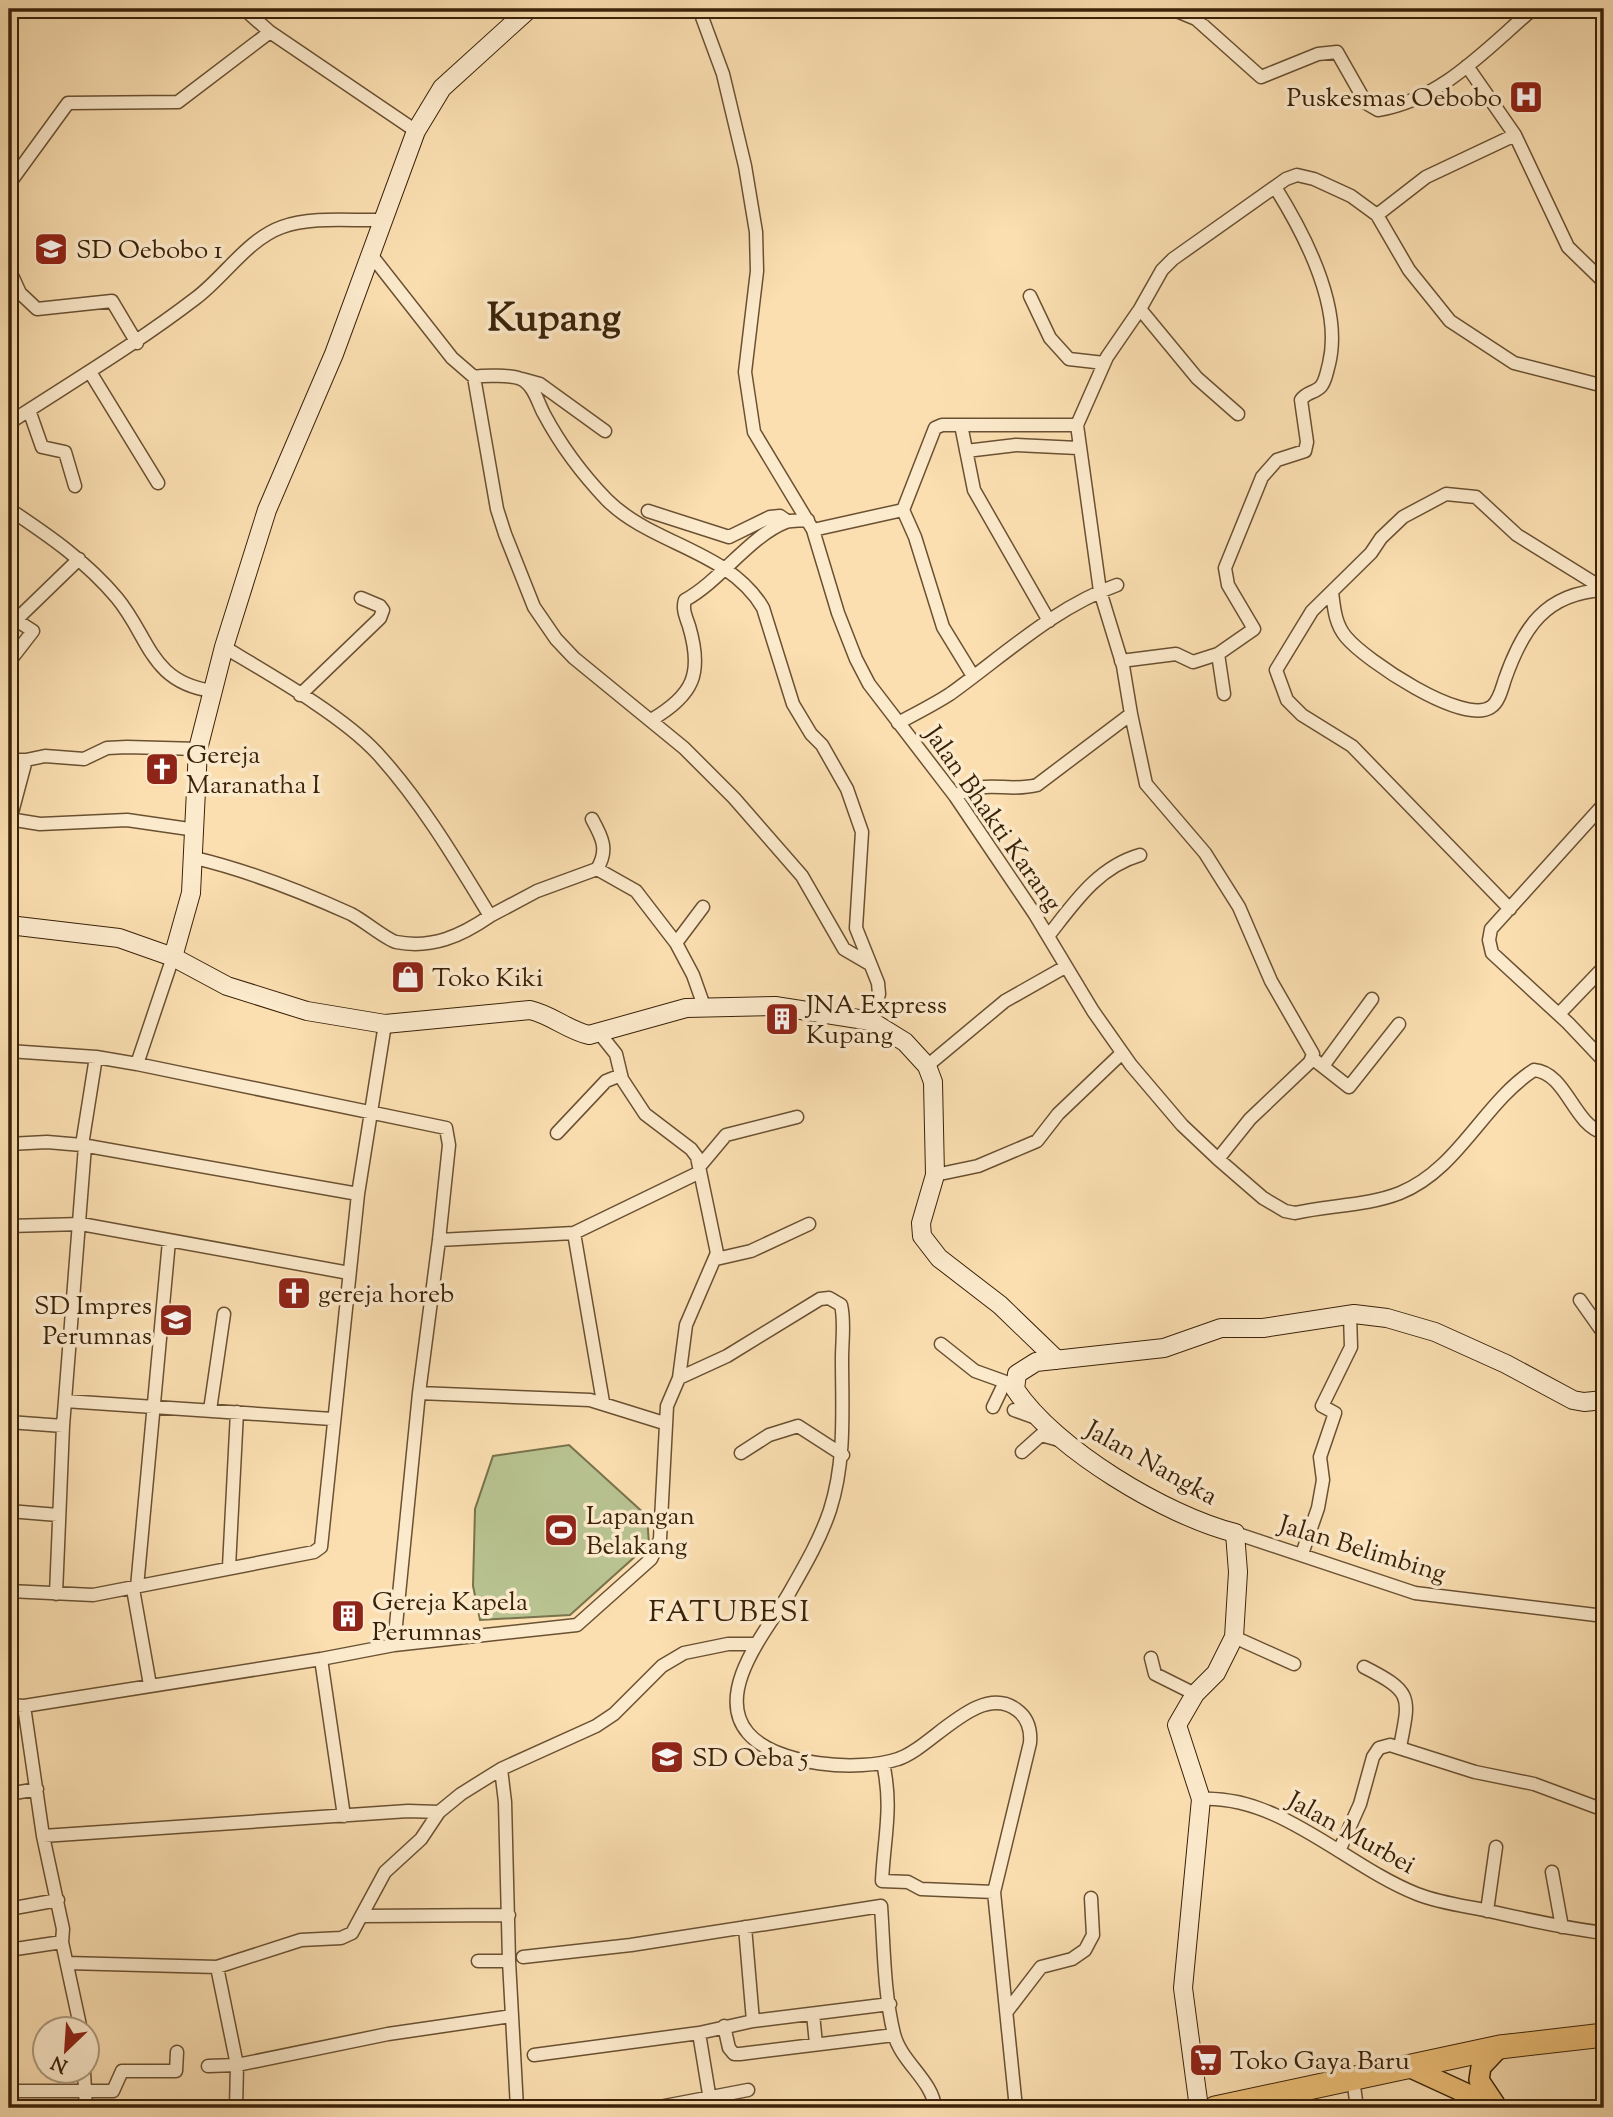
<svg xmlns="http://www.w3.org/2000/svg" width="1613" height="2117" viewBox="0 0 1613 2117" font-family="'Sorts Mill Goudy',serif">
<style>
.green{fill:#b8c391;stroke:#79724c;stroke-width:2}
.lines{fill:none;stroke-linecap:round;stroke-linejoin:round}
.street-casing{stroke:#6a5132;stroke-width:15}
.secondary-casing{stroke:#3a2208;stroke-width:20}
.primary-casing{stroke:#3a2208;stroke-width:22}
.highway-casing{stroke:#3a2208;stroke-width:25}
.street{stroke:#fceacc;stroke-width:12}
.secondary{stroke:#fceacc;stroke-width:18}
.primary{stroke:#eec078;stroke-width:19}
.highway{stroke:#eec078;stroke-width:23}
.labels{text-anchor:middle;stroke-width:7;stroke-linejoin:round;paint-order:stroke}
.poi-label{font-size:26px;fill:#3a2208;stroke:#fceacc;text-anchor:start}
.street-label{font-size:26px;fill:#3a2208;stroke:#fceacc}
.quarter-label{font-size:30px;letter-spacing:2px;fill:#3a2208;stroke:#fceacc}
.town-label{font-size:40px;font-weight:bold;fill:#3a2208;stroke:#fceacc}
</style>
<rect width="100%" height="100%" fill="#fbdfb1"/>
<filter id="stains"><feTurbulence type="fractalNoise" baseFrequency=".00286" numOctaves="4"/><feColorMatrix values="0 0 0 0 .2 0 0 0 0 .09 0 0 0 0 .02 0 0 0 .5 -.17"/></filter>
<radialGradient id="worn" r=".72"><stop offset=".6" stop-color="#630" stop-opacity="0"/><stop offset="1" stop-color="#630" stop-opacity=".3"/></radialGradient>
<path class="green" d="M569,1445L647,1516L649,1544L570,1615L480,1620L473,1586L475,1509L493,1456Z"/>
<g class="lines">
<g class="street-casing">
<path id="street" d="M244,9L270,32L416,131
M699,9L723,74L745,166L756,232L757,271L745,372L754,432L813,530L838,613L856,659L869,684L955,796L1034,913L1093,1011L1131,1065L1182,1125L1218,1159L1263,1198L1285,1211L1295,1213C1329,1205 1367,1206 1400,1193C1459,1169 1483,1103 1534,1070C1567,1073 1573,1125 1604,1133
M1172,9L1196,19L1261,77L1318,54L1337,52L1366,103L1378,110C1441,100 1486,49 1533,9
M1196,19L1208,9
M1467,66L1515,135L1568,247L1604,282
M9,184L68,103L178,102L270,32
M1377,215L1426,177L1515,135
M372,256L452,358L474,377L497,509L505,534L534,607L556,639L574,658L684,748L734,798L802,876L844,949L868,963
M9,269L20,293L37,309L112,301L137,343
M1030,296L1050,338L1069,359L1104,363
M1140,309L1197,378L1238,414
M90,372L158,483
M474,377C484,375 512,375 521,379C534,385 538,403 544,414C560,444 583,475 607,500C652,545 729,550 763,608L793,704L811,734L822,745L847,789L862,832L856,928L878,983L879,994L871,1021
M522,379L540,384L605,431
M29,410L42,447L65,452L75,486
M9,423C72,382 136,344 196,298C224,277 248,239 282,227C312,216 351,221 383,220
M961,425L974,490L1049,621
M966,451L1016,445L1078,448
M9,509C48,535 86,561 117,598C150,638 150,682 212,691
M648,511L729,537L770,517L780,516L787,521
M813,530L903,510
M1332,592C1334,608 1335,624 1346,637C1365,660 1463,726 1491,707C1499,702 1502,688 1505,679C1523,628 1545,593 1604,590
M224,647C269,674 342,715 377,753C421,801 456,860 490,916L537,891L597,869C609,850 602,837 592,819
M1218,654L1224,694
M1121,661L1176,654L1193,662L1218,654L1254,629L1228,585L1225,568L1262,477L1277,460L1305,451L1307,442L1301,400C1307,391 1317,393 1322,385C1326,379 1327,371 1329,364C1343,307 1305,235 1275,187
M9,662L33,631L16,620L79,559
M973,676L943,627L915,537L903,510L935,428L942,425H1077L1107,357L1140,309L1162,270L1173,259L1286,179L1297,175L1314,179L1351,196L1377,215L1409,270L1450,321L1514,363L1604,386
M300,695L380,618L383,610L380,606L361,598
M1131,714L1146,784L1205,853L1239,907L1271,981L1313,1054L1310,1062L1250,1119L1218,1159
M651,720C694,695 703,673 689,626C686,617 682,609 685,600C720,581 750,536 786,522C792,520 801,521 808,520
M898,723C915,714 933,705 950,694C1003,656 1055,607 1117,585
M9,760H26
M955,796C988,778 1005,793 1037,785L1131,714L1123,666L1100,591L1077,425
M1604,804L1491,929L1489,940L1492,953L1568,1023L1604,1061
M9,819L40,824L127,820L196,830
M10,820L26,760L45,756L84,759L107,748L127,747L198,749
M195,858C250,871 300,891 351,914C363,920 387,940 396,942C432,949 461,936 490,916
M597,869L636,891L676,943
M703,907L676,943L693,975L704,1006
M1510,909L1352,746L1302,715L1287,700L1276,670L1312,611L1371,553L1381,538L1403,517L1446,494L1476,497L1517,535L1604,589
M1049,935C1074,903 1098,867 1140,855
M1559,1014L1604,967
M9,1051L96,1057L137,1064L446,1128L449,1145L439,1240L419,1393L394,1645
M1312,1058L1349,1087L1399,1024
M137,1064L173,957
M927,1066L1005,1001L1065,967
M1323,1066L1372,999
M557,1133L606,1081L621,1075
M9,1144L47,1142L82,1145L358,1194
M82,1145L96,1057
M700,1166L726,1135L797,1117
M935,1175L978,1166L1037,1141L1058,1114L1122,1053
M9,1226L81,1224L349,1273
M439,1240L574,1233
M716,1259L751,1251L809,1224
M1580,1300L1604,1334
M941,1344L975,1371L1014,1385
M679,1378L727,1356L820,1299L829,1298L841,1305C845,1321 842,1341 842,1358C842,1409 846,1460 830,1510C820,1540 804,1567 788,1595C768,1629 713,1692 748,1733C776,1766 859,1772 898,1759C931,1749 979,1681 1017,1710C1028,1718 1031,1731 1030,1743L994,1892L1016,2108
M419,1393L590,1400L664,1423
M65,1401L332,1419
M603,1402L574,1233L698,1173
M993,1407L1004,1384
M210,1410L224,1314
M1014,1410L1039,1419
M9,1422L63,1426
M1022,1452L1041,1435L1059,1440
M741,1453L769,1435L798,1426L843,1455
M9,1511L58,1515
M1235,1533L1415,1593L1604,1616
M1302,1554L1318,1508L1323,1480L1320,1457L1335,1413L1322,1406L1351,1347L1350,1314
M229,1567L237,1412
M137,1587L169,1241
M133,1589L150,1685
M9,1591L93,1595L314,1552L321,1547L358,1194L385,1024
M56,1594L63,1426L85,1146
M1234,1637L1294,1664
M1151,1658L1155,1674L1195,1694
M321,1659L344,1816
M1364,1667C1413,1692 1410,1696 1400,1747
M9,1705L24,1706L321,1659L394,1645L577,1625L651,1559L660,1539L667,1406L679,1378L686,1325L717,1253L697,1157L691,1149L645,1114L622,1079L616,1054L600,1034
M24,1706L43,1836L63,1929L62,1942L81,2030
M883,1763C893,1808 884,1837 882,1881L908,1882L921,1889L994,1892
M501,1769L505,1802L509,1961
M9,1794L37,1789
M1201,1799C1281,1795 1346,1866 1417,1894C1440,1903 1465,1906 1489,1911C1528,1920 1565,1928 1604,1933
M43,1836L408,1811L439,1812
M1339,1851L1360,1804L1373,1757L1379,1748L1390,1745L1475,1772L1534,1784L1604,1810
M1552,1872L1562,1927
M9,1909L58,1900
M1487,1911L1496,1847
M363,1916L509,1915
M9,1950L62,1942
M523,1957L631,1945L881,1906C884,1948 884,1994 894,2034C901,2062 933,2081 935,2108
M67,1963L217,1967L237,2065L236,2108
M217,1967L301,1940L341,1938L352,1933L385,1872L421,1839L439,1812L461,1794L501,1769L596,1726L614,1714L662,1666L684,1653L728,1644H755
M1008,2010L1041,1967L1072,1959L1085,1950L1093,1935L1091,1898
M813,2014L816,2044
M512,2016L517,2108
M753,2021L890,2004
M724,2026L729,2048L734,2054H740L894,2035
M699,2033L710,2100
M534,2055L699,2033L753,2021L745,1927
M208,2066L237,2065L388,2034L512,2016L509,1961H478
M84,2072L86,2108
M1354,2086L1357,2108
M9,2091H113L122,2071H176L177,2052
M654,2108L748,2090"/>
</g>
<g class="secondary-casing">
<path id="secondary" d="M9,925L119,938L173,957L227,986L307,1011L385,1024L530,1010C552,1015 567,1030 589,1035L686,1008L775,1006L871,1021L905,1042L927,1066L933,1082L935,1175L921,1223L922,1236L939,1258L1000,1305L1057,1360
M173,957L191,893L198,749L224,647L267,510L334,354L416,131L442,88L529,9
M1199,2108L1183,1988L1201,1799L1177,1725L1195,1694L1216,1673L1234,1637L1238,1572L1235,1533C1165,1515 1055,1449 1015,1389L1017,1374L1036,1362L1164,1348L1221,1328H1263L1354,1314L1387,1318L1435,1332L1506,1364L1573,1400L1584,1402L1604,1400"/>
</g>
<g class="primary-casing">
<path id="primary" d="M1411,2068L1498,2108
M1495,2104L1479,2080L1481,2067L1500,2047"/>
</g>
<g class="highway-casing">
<path id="highway" d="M1215,2108L1500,2047L1604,2035"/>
</g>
<use href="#street" class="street"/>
<use href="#secondary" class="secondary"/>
<use href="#primary" class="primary"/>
<use href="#highway" class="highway"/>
</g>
<defs>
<g id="hospital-square" transform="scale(1.75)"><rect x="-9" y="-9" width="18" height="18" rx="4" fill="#8f2418" stroke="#fceacc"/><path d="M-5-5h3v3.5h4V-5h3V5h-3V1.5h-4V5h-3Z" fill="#fff"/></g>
<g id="school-square" transform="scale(1.75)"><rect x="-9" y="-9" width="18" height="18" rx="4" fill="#8f2418" stroke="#fceacc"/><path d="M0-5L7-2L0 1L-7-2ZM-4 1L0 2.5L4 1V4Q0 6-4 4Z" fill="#fff"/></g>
<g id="church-square" transform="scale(1.75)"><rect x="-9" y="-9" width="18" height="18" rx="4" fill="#8f2418" stroke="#fceacc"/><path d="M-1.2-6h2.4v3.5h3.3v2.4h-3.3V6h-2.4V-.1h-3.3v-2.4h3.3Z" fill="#fff"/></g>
<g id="shop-square" transform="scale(1.75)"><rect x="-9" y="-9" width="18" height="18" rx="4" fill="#8f2418" stroke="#fceacc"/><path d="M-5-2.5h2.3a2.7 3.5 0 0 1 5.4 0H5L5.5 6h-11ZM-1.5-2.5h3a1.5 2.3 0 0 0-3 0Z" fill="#fff"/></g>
<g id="building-square" transform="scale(1.75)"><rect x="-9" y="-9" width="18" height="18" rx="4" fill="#8f2418" stroke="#fceacc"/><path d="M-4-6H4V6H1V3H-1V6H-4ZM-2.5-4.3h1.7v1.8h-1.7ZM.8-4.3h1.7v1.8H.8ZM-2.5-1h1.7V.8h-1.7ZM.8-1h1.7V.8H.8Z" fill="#fff"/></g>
<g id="stadium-square" transform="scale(1.75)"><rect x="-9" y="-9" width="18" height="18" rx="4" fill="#8f2418" stroke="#fceacc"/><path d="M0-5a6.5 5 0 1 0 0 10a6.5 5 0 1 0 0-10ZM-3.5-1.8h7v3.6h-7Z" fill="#fff"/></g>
<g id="supermarket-square" transform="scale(1.75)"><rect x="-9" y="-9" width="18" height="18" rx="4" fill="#8f2418" stroke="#fceacc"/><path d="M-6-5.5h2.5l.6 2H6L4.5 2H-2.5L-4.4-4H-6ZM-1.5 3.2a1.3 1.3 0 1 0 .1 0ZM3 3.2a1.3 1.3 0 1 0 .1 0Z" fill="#fff"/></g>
</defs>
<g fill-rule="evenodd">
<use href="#hospital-square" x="1526" y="97"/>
<use href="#school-square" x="51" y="249"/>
<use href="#church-square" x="162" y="769"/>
<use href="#shop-square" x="408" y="977"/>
<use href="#building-square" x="782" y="1019"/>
<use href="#church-square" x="294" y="1293"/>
<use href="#school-square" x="176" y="1320"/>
<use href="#stadium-square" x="561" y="1530"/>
<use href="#building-square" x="348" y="1616"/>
<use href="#school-square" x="667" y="1757"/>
<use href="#supermarket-square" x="1206" y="2060"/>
</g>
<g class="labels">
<g class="poi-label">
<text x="1502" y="106" text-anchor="end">Puskesmas Oebobo</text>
<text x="76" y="258">SD Oebobo 1</text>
<text x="186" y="763">Gereja<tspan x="186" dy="30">Maranatha I</tspan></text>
<text x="432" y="986">Toko Kiki</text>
<text x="806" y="1013">JNA Express<tspan x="806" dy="30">Kupang</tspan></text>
<text x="318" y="1302">gereja horeb</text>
<text x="152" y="1314" text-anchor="end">SD Impres<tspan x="152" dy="30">Perumnas</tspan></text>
<text x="586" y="1524">Lapangan<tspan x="586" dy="30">Belakang</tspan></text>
<text x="372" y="1610">Gereja Kapela<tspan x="372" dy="30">Perumnas</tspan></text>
<text x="692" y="1766">SD Oeba 5</text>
<text x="1230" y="2069">Toko Gaya Baru</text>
</g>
<g class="street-label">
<text transform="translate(994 818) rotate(55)" y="9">Jalan Bhakti Karang</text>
<text transform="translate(1152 1462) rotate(29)" y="9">Jalan Nangka</text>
<text transform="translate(1363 1548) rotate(17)" y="9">Jalan Belimbing</text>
<text transform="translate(1352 1832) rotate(29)" y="9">Jalan Murbei</text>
</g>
<g class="quarter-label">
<text x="730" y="1621">FATUBESI</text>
</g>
<g class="town-label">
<text x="554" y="330">Kupang</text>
</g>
</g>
<rect width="1613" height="2117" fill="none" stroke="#fbdfb1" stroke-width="35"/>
<rect x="10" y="10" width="1592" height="2096" fill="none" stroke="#3a2208" stroke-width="3.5"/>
<rect x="18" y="18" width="1578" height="2082" fill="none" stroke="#3a2208" stroke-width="2"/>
<g transform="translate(66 2050) rotate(205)"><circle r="33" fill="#fceacc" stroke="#ae9a7e" stroke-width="2"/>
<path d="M0-5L12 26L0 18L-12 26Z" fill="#8f2418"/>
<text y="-10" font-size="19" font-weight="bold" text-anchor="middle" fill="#3a2208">N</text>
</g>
<rect width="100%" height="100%" filter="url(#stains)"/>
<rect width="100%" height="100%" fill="url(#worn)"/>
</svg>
